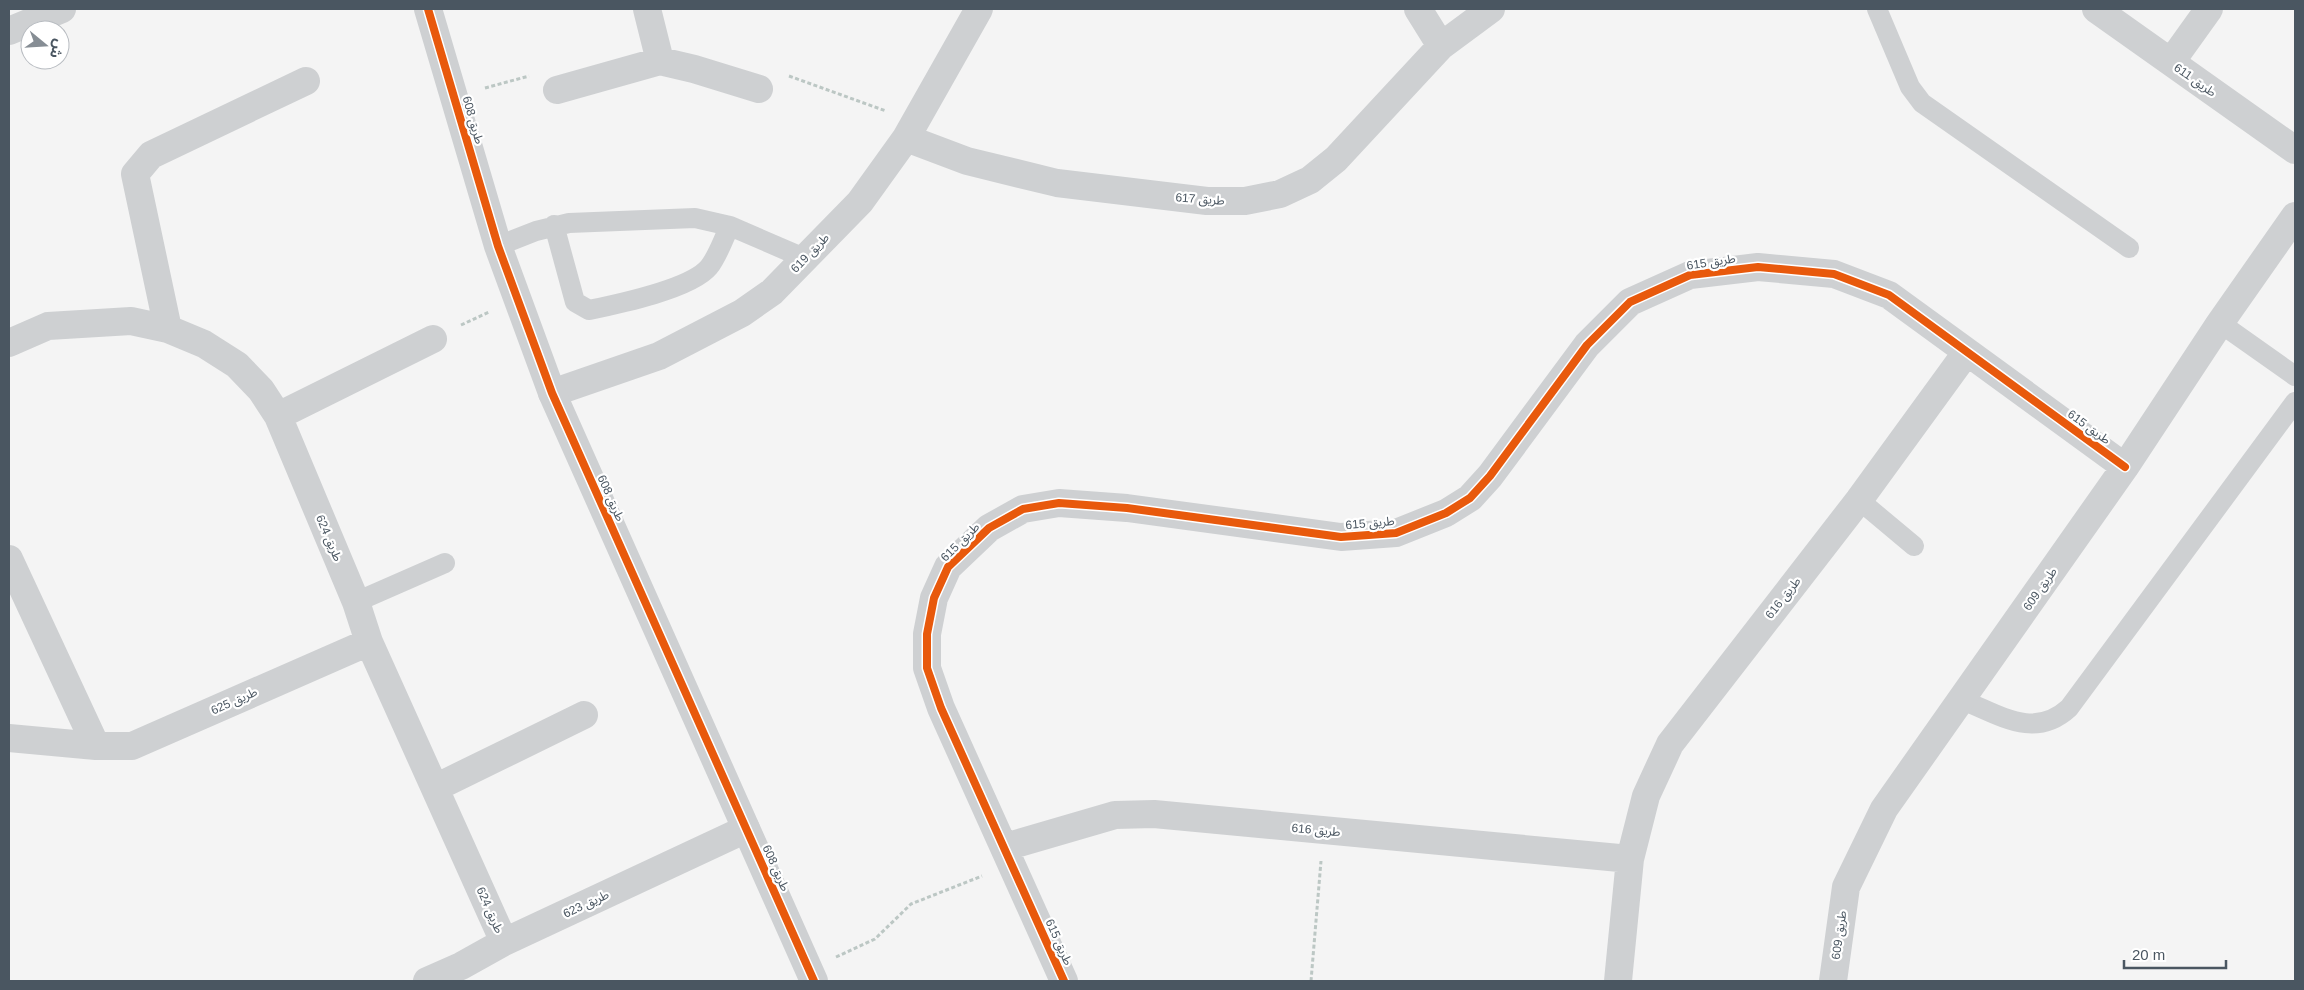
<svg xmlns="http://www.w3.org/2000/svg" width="2304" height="990" viewBox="0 0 2304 990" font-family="Helvetica,'Noto Sans Arabic',sans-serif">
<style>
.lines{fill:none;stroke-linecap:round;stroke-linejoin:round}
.path{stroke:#bcc7c4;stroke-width:3;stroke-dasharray:4 2.5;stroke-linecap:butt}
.service{stroke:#ced0d2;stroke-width:20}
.minor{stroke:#ced0d2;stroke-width:28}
.tertiary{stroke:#ced0d2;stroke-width:28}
.cycleway-casing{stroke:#fff;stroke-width:11}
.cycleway{stroke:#e8590c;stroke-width:8}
.labels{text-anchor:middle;stroke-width:4.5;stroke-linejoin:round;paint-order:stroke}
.street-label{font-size:12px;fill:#4a5661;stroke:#fff}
</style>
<rect width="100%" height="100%" fill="#f4f4f4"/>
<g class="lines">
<path class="path" d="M789,76L886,111
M485,88L529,76
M461,325L489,312
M836,957L875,939L911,904L982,876
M1311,981L1321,861"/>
<path class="service" d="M1877,9L1910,87L1922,103L2129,248
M554,225L575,302L589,310C618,304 691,289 709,267C718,256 723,239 730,226
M498,246L536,231L569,223L695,218L730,226L804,258
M2220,323L2295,376
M1859,500L1914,546
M356,602L445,563
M1962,700C2000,715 2034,740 2069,708L2295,402"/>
<path class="minor" d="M647,9L660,61
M1418,9L1441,46
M2096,9L2295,150
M9,31L62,9
M2171,62L2209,9
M557,90L660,61L694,69L759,89
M906,138L967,161L1057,183L1207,201H1245L1280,194L1310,180L1336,159L1441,46L1491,9
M168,329L135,174L151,155L306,81
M9,343L48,326L131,321L168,329L204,344L237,365L261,390L278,416L356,602L369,642L504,942
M552,393L659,356L742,313L772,292L860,202L906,138L979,9
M278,416L433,339
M9,559L96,746
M9,738L96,746H132L369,642
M435,788L584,715
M1005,847L1115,815L1154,814L1630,859
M427,981L461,966L504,942L746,829
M1064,981L941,708L927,668V634L934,598L948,567L989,528L1023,509L1059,503L1127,508L1341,537L1396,533L1446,513L1470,498L1490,476L1587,345L1630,302L1690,275L1758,267L1834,274L1889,295L2125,467
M1618,981L1630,859L1646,796L1670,744L1859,500L1966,353
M1833,981L1846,887L1884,809L2125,467L2220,323L2295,216"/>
<path class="tertiary" d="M428,9L498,246L552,393L814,981"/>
<g class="cycleway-casing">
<path id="cycleway" d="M428,9L498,246L552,393L814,981
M1064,981L941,708L927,668V634L934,598L948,567L989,528L1023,509L1059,503L1127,508L1341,537L1396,533L1446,513L1470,498L1490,476L1587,345L1630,302L1690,275L1758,267L1834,274L1889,295L2125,467"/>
</g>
<use href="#cycleway" class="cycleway"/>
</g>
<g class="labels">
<g class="street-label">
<text transform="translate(2195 80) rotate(35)" y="4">طريق 611</text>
<text transform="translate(473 120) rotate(74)" y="4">طريق 608</text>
<text transform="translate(1200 199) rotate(4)" y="4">طريق 617</text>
<text transform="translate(810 253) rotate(-46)" y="4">طريق 619</text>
<text transform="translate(1711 262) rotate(-9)" y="4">طريق 615</text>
<text transform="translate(2089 427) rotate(36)" y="4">طريق 615</text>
<text transform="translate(611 498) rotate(66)" y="4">طريق 608</text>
<text transform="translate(1370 523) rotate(-5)" y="4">طريق 615</text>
<text transform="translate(329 538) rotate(67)" y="4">طريق 624</text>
<text transform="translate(960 542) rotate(-45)" y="4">طريق 615</text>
<text transform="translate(2040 589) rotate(-55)" y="4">طريق 609</text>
<text transform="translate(1783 598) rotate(-52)" y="4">طريق 616</text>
<text transform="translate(234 701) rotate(-24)" y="4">طريق 625</text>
<text transform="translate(1316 830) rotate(5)" y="4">طريق 616</text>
<text transform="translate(776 868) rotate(66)" y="4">طريق 608</text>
<text transform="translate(586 904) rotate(-25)" y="4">طريق 623</text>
<text transform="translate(490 910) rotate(66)" y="4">طريق 624</text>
<text transform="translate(1839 935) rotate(-82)" y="4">طريق 609</text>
<text transform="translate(1059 942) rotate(66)" y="4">طريق 615</text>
</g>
</g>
<rect width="2304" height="990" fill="none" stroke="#4a5661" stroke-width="20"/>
<g transform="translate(45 45) rotate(108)"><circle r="24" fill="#ffffff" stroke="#b7bbc0"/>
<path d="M0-4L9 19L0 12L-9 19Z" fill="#868d94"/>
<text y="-8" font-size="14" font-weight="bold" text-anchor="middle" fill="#4a5661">ش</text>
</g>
<path d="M2124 960v8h102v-8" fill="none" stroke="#4a5661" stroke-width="2.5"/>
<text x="2132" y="960" font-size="15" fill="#4a5661" stroke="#ffffff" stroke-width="4" paint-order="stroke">20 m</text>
</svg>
